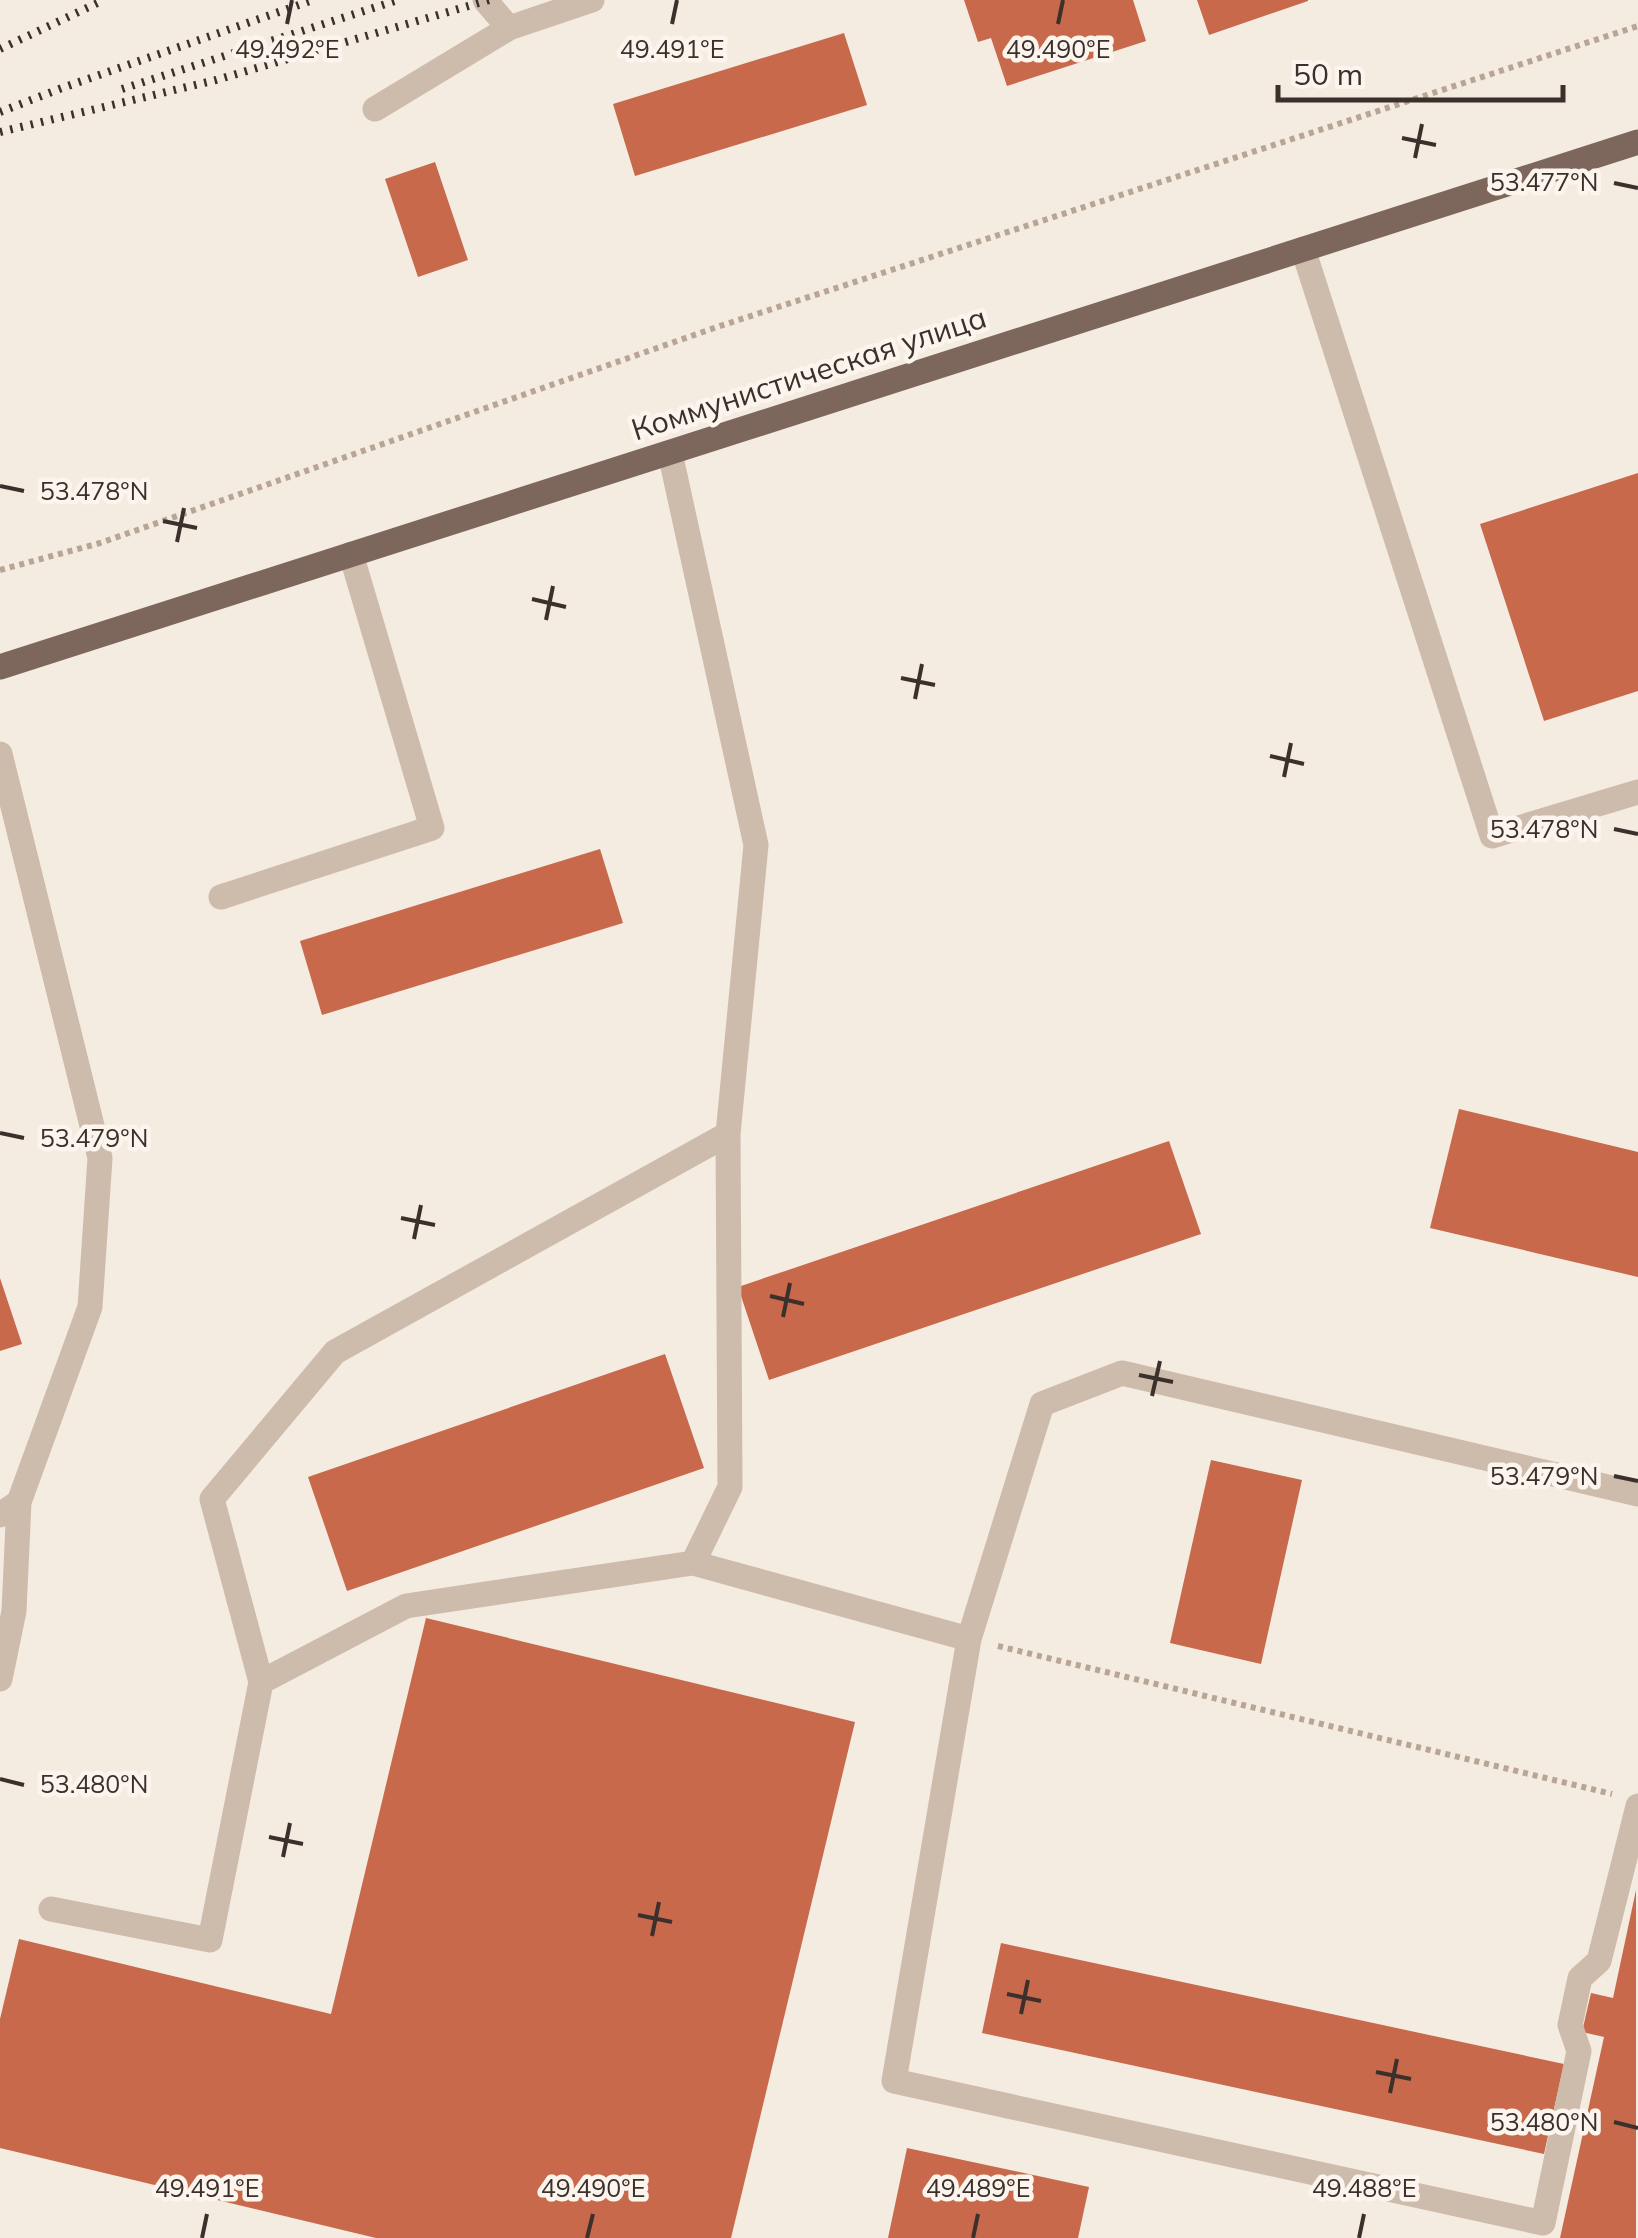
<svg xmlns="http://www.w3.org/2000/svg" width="1638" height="2238" viewBox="0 0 1638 2238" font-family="Mulish,sans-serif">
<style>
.building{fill:#c8694b}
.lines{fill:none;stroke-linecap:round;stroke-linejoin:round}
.path{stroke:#b9a596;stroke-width:6;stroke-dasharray:5 5;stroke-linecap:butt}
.minor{stroke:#cdbbac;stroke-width:25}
.major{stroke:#7d675c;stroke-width:25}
.rail{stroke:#3b302b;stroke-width:8;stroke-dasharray:2.5 8;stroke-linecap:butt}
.ticks{fill:none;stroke:#3b302b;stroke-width:4}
.labels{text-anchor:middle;stroke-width:9;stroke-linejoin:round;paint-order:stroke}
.street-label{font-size:30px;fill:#3b302b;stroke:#fbf5ee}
.ticks-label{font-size:25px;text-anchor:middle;fill:#3b302b;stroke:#fbf5ee;stroke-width:9;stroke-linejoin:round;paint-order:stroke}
</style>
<rect width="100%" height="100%" fill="#f4ebe1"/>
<path class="building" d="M964,0H1133L1146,41L1007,86L991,38L978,42Z
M1197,0H1308V1L1209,35Z
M844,33L867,105L635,176L613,104Z
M435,162L468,260L418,277L385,179Z
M1638,473V691L1544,721L1480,524Z
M600,849L623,923L322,1015L300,941Z
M1459,1109L1638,1152V1277L1430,1228Z
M1169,1141L1201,1234L769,1380L738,1287Z
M0,1278L22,1344L0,1351Z
M665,1354L704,1468L347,1591L308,1477Z
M1211,1460L1302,1480L1261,1664L1170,1643Z
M426,1618L855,1722L731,2238H376L0,2148V2019L19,1939L331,2014Z
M1636,1890V2238H1560L1604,2037L1582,2032L1591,1993L1613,1998Z
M1001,1943L1564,2064L1544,2154L982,2033Z
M907,2148L1089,2187L1078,2238H888Z"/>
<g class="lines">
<path class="path" d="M0,570L100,543L717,327L1638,26
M998,1646L1612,1794"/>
<path class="minor" d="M485,0L509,28
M375,109L509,28L592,0
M1303,249L1492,836L1638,792
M670,453L756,845L728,1134L335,1352L212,1499L261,1682L406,1606L693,1563L730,1487L728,1134
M0,754L100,1158L90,1307L19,1502L0,1515
M221,897L432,828L351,554
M1638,1494L1122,1373L1042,1404L969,1639L894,2081L1543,2223L1579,2051L1570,2025L1580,1978L1599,1961L1638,1806
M693,1563L969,1639
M0,1679L14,1611L19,1502
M51,1909L210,1940L261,1682"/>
<path class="major" d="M0,667L1638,142"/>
<path class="rail" d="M0,49L104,0
M122,89L398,0
M0,112L62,88L313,0
M0,132L216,80L489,0"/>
</g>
<path class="ticks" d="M287,24L292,0M672,24L677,0M1058,24L1063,0M1402,138L1436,145M1415,158L1422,124M1614,183L1638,188M0,486L24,491M163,521L197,528M177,542L184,508M532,599L566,607M546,620L553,586M901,678L935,685M915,699L922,664M1270,756L1304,764M1284,777L1291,743M1614,829L1638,834M0,1133L24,1138M401,1218L435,1225M414,1239L421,1205M770,1296L804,1304M783,1317L790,1283M1139,1375L1173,1382M1152,1396L1160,1361M1614,1476L1638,1481M0,1779L24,1785M269,1837L303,1844M283,1857L290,1823M638,1915L672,1922M652,1936L659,1902M1007,1994L1041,2001M1021,2014L1028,1980M1376,2072L1411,2079M1390,2093L1397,2059M1614,2122L1638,2128M202,2238L207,2214M587,2238L593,2214M973,2238L978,2214M1359,2238L1364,2214"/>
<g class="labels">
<g class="street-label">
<text transform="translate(809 374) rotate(-18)" y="10">Коммунистическая улица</text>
</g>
</g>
<g class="ticks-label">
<text x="287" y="58">49.492°E</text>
<text x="672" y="58">49.491°E</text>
<text x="1058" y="58">49.490°E</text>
<text x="1544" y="191">53.477°N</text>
<text x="94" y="500">53.478°N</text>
<text x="1544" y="838">53.478°N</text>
<text x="94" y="1147">53.479°N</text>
<text x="1544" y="1485">53.479°N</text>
<text x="94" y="1793">53.480°N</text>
<text x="1544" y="2131">53.480°N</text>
<text x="207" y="2197">49.491°E</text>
<text x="593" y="2197">49.490°E</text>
<text x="978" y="2197">49.489°E</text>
<text x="1364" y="2197">49.488°E</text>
</g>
<path d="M1278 85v15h285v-15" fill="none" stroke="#3b302b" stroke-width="5"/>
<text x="1293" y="85" font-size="30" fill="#3b302b" stroke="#fbf5ee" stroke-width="8" paint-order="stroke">50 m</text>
</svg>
